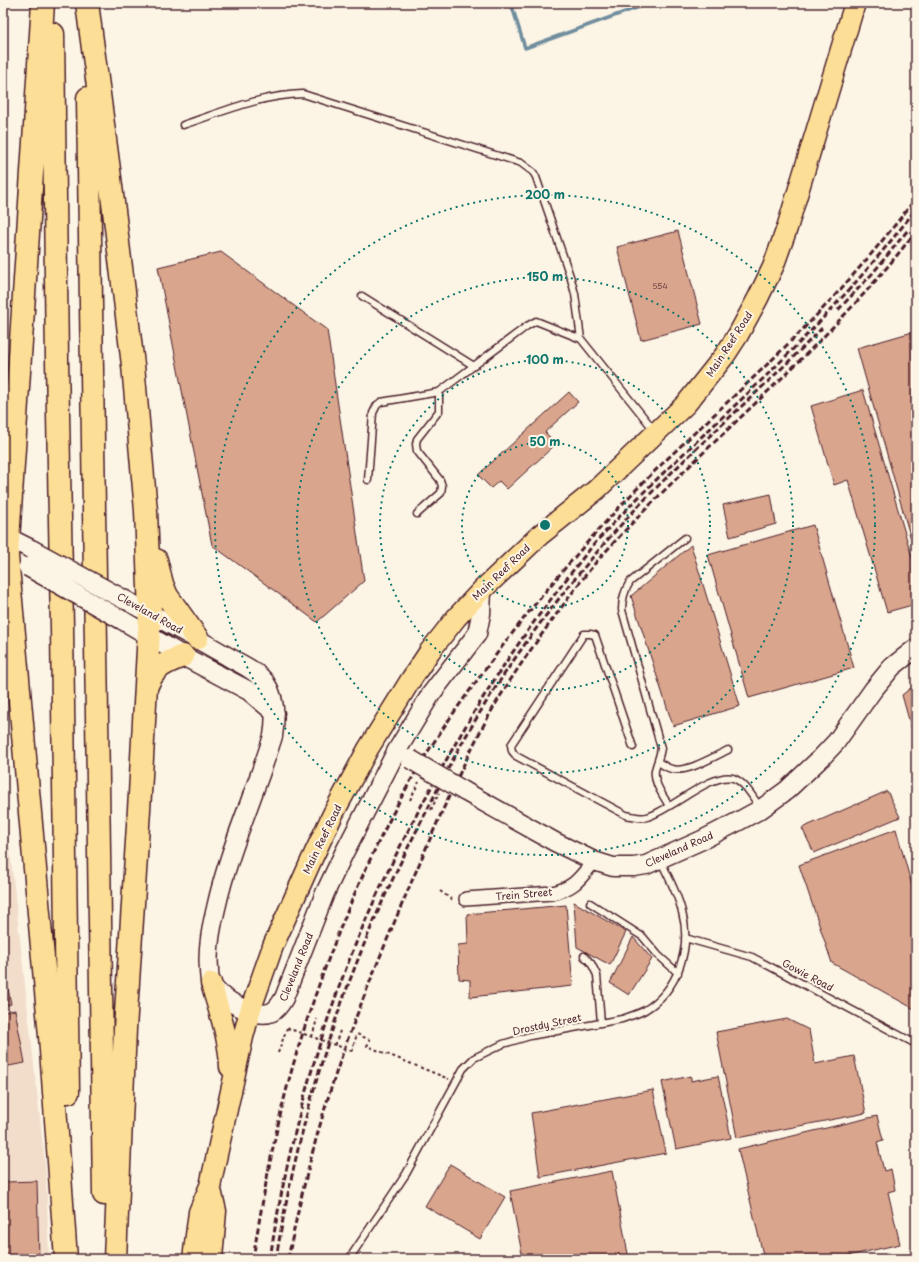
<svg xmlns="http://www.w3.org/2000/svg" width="919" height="1262" viewBox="0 0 919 1262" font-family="'Playpen Sans',sans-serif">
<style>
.built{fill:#f2ddcb}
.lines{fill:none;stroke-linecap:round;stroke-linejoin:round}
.stream{stroke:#708d9e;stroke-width:3.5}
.building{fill:#d9a58d;stroke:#4a1f2b}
.lane-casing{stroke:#4a1f2b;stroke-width:9}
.street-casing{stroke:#4a1f2b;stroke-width:16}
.secondary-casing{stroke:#4a1f2b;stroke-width:21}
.primary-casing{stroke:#4a1f2b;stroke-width:23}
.highway-casing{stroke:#4a1f2b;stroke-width:25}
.path{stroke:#4a1f2b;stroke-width:2;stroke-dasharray:3 3;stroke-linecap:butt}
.lane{stroke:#fcf5e5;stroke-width:6}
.street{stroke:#fcf5e5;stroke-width:13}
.secondary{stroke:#fcf5e5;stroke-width:18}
.primary{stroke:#fdde96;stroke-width:20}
.highway{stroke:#fdde96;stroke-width:22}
.rail{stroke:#4a1f2b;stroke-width:3;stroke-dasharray:6 3;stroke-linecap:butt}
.secondary-bridge-casing{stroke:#4a1f2b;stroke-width:21;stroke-linecap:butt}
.path-bridge{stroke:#4a1f2b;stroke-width:2;stroke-dasharray:3 3;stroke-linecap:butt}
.secondary-bridge{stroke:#fcf5e5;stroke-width:18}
.ring{fill:none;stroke:#0f766e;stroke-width:2;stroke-dasharray:2 4}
.labels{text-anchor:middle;stroke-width:4;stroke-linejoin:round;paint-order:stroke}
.number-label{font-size:8px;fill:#6e4044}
.street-label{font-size:10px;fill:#4a1f2b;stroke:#fcf5e5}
.centre{fill:#0f766e;stroke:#fcf5e5;stroke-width:2}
.ring-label{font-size:12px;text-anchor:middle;font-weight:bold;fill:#0f766e;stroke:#fcf5e5;stroke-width:4;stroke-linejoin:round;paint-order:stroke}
</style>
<rect width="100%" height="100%" fill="#fcf5e5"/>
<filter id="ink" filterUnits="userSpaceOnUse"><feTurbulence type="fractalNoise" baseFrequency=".025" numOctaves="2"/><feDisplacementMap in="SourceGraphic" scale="8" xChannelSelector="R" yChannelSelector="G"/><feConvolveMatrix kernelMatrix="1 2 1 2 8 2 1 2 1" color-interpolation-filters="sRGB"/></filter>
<g filter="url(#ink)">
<path class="built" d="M3,787L46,1172L49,1259H3Z"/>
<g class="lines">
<path class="stream" d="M511,3L525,48L650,3"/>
</g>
<path class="building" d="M678,231L702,324L641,340L617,247Z
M221,252L327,330L364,581L317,622L212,545L158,267Z
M916,331V550H914L857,348Z
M863,390L916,571V604L887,612L848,480L834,485L811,406Z
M569,392L578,402L545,432L556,444L507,489L499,481L491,488L478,475Z
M771,494L776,524L730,537L723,505Z
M813,525L854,668L749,698L708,555Z
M691,545L740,706L673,726L631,596Z
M916,684V745L902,695Z
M887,791L900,817L814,853L802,828Z
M896,829L916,900V1010L832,963L799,865Z
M574,902L626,932L610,965L577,947Z
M566,905L573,986L470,997V980L459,979L458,945L468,944L467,914Z
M633,937L652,959L629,995L610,983Z
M3,963L11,1004L3,1006Z
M15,1010L25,1063L3,1067V1012Z
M787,1019L809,1030L815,1064L854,1056L866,1113L737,1138L716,1032Z
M691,1076V1081L718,1076L731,1138L676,1149L662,1082Z
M653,1090L666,1153L540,1177L531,1113Z
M877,1116L883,1140L877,1142L884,1171L891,1169L895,1190L888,1192L900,1244L835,1259H764L738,1149Z
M450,1164L505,1197L480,1239L425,1206Z
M612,1171L629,1259H523L510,1191Z
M37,1181L39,1259H3V1197H6V1182Z"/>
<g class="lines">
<g class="lane-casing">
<path id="lane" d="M183,125C222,112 261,95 303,94L521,163L533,172L536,177L571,279L575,294L581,339
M362,296L474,366
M368,480L373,413L377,405L381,402L439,392
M417,514L441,493L442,486L440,480L417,451L416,444L417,439L439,411V392L527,326L536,321L581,339L654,430
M633,747L595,635L590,634H584L511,745L512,751L516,756L626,815C633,816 640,819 647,817C670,811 711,772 733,778C745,782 753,798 760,807
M658,762C662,764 667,768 672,769C687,773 713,757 728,750
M669,806C663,795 653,783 655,770C657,762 660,756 661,748L622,610C622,599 624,591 630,582L685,538
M590,903L643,937L658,955L678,973
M685,938L752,957L916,1044
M584,956L591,963L597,975L601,1023
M349,1259L406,1174L463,1069L474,1058L503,1044L530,1036L622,1019C630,1016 638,1014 645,1010C678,990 692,948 682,912C678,894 668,877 661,861"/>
</g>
<g class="street-casing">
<path id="street" d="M466,899L552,893C575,888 580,878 594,861"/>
</g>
<g class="secondary-casing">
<path id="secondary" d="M3,535L33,550
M125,600C159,618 194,637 227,656C240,664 256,670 265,682C276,698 276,717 273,736C255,794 229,849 216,908C211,928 207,948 209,968C209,973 209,979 211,983C216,995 241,1009 252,1012C270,1017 276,1012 284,998L325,893L344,853L396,752L431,694L477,634L481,614L482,590
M122,620L183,656L249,691L275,713
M464,791L555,842L594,861L613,867H634L646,865L702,840L737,822L761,809L787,790L821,758L836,742L873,690L892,667L916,648"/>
</g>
<g class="primary-casing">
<path id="primary" d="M211,983C219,1012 229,1037 230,1067
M210,1186L216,1211L212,1259
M193,1259L199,1212L210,1186L243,1037L250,1011L273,946L311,861L333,814L368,749L410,681L430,651L456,618L482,590L540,535L596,490L686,404L725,355L738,335L758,298L773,267L787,228L855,3"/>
</g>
<g class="highway-casing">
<path id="highway" d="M43,3L7,556L50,1036L66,1259
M87,3L109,170L133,365L146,511L150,613L140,794L125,1029L115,1259
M53,34L57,360L62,627L68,1092
M88,98L104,1194
M156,560L162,584L167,596L197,638
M146,688C153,668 164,663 183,656"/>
</g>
<path class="path" d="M410,800L419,782
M431,810L439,793
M440,891L454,901
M312,1037L317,1019
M335,1045L341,1028
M352,1051L357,1034L370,1040L367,1046L449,1079
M278,1053L287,1028"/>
<use href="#lane" class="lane"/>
<use href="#street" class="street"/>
<use href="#secondary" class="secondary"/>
<use href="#primary" class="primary"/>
<use href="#highway" class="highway"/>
<path class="rail" d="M838,310L872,274L908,230
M253,1259C264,1190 277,1118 297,1052C326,956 365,860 415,773C437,735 461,702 487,667C530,608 577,552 627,499C679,445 736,396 789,343C835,298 877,249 916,198
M270,1259C286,1153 314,1048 354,948C379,886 410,825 443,766C473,711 507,658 545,607C562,585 578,563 596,542C650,482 710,430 768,374C821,322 871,268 916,209
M276,1259C301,1105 348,962 420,824C436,793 451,761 469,731C506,667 550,607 598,551C666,470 749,404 822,328
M288,1259C303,1183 323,1106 350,1033C368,985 388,937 408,890C430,839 452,787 477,738C500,692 530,650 561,608C575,589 590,568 607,550C706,441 826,350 916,231"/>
<g class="secondary-bridge-casing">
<path id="secondary-bridge" d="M33,550L125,600
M28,567L122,620
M410,759L464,791"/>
</g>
<path class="path-bridge" d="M287,1028L352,1051"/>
<use href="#secondary-bridge" class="secondary-bridge"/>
</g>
</g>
<g class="ring">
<circle cx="545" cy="525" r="83"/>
<circle cx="545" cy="525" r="165"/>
<circle cx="545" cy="525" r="248"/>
<circle cx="545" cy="525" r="330"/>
</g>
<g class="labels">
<g class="number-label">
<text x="660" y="289">554</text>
</g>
<g class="street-label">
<text transform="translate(729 344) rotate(-57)" y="4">Main Reef Road</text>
<text transform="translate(501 572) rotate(-44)" y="4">Main Reef Road</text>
<text transform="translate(150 613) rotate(29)" y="4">Cleveland Road</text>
<text transform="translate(322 839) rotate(-64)" y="4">Main Reef Road</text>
<text transform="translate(679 849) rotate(-24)" y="4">Cleveland Road</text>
<text transform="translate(524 894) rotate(-5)" y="4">Trein Street</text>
<text transform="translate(296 967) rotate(-68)" y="4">Cleveland Road</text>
<text transform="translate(808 975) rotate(28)" y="4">Gowie Road</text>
<text transform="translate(547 1024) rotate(-12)" y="4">Drostdy Street</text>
</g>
</g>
<circle cx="545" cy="525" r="6" class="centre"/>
<g class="ring-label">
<text x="545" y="199">200 m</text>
<text x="545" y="281">150 m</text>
<text x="545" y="364">100 m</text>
<text x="545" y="446">50 m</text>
</g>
<rect width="919" height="1262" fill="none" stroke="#fcf5e5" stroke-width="16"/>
<rect x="8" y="8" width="903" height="1246" fill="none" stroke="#4a1f2b" stroke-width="1.5" filter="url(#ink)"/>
</svg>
